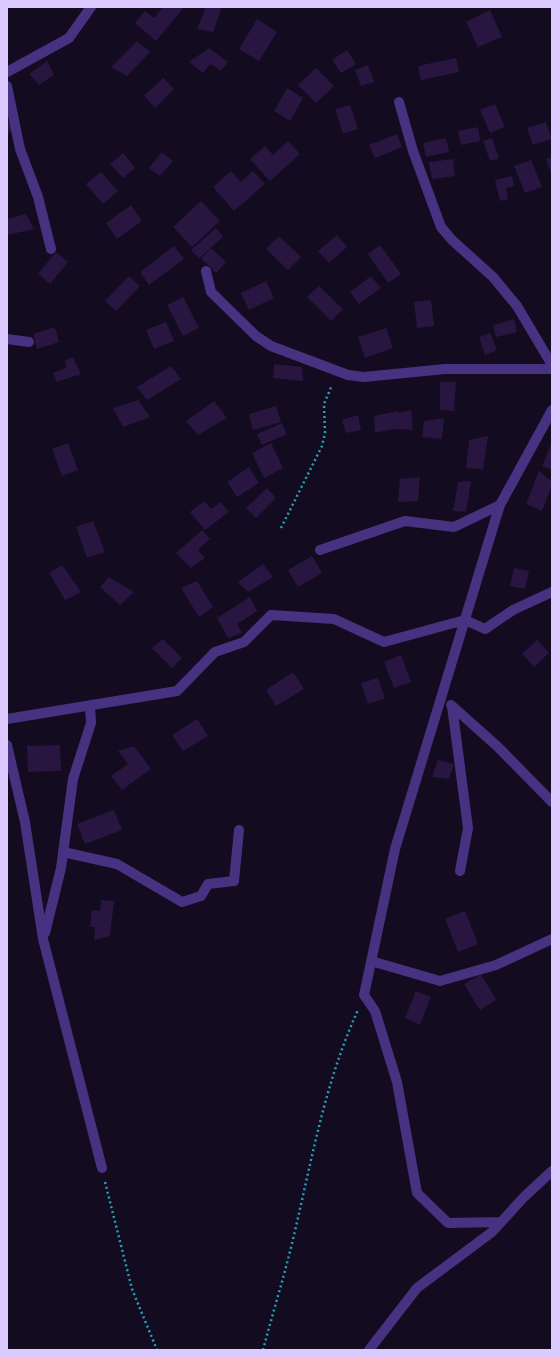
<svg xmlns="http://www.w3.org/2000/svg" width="559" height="1357" viewBox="0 0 559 1357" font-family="'Noto Sans',sans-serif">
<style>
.building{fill:#281641}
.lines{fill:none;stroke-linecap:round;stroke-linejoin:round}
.path{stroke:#25a0b7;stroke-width:2.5;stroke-dasharray:2 3;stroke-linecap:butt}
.street{stroke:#473281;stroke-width:10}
</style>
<rect width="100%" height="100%" fill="#130b1f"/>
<path class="building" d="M163,7H184L156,41L135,23L145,11L154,18Z
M206,7H222L213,32L197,29Z
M490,10L502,37L478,47L466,22Z
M257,19L277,32L259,61L239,49Z
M137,41L150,52L127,76L111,67Z
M209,48L228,62L221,71L210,64L203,73L189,62Z
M347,50L356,64L341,73L332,60Z
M456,58L459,72L421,80L418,66Z
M47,61L54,75L39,85L29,74Z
M368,65L374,82L361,86L355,70Z
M316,68L334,86L316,103L298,85Z
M163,78L174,89L155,108L144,96Z
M287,88L303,98L290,121L274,111Z
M495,104L505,127L490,133L480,110Z
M350,105L358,129L343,134L335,109Z
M7,118L15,129L7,134Z
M546,122L552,139L533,145L527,128Z
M478,127L480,141L461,145L458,131Z
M397,134L402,147L375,158L369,145Z
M446,138L449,152L426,157L423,143Z
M492,138L499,158L490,161L483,141Z
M288,141L300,154L270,181L250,159L265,146L273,155Z
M162,152L173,161L160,176L149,168Z
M123,153L135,168L123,178L110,164Z
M552,157V175L546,159Z
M453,159L455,176L432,179L429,162Z
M531,160L542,187L525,193L514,166Z
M231,171L241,182L253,171L265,184L234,211L213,187Z
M101,172L118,191L103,204L86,184Z
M512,176L514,186L506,188L508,199L500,201L495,180Z
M201,201L220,221L192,247L173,227Z
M131,205L142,221L117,239L106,223Z
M26,214L34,229L7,235V219Z
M216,228L223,237L199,258L191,250Z
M337,235L347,247L329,263L318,251Z
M279,236L301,257L288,270L266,249Z
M380,245L401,274L388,283L368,254Z
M174,246L184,259L149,285L140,272Z
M211,248L226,262L216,273L201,258Z
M56,252L68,262L50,284L38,274Z
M129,276L140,286L116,311L105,301Z
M371,276L381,288L359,304L350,292Z
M266,281L274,298L249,310L241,293Z
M319,286L343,309L331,321L307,297Z
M183,297L199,328L183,336L167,305Z
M431,300L434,326L417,328L414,302Z
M514,319L517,332L496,337L493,325Z
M166,322L174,341L154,349L146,330Z
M55,327L59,342L37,349L33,334Z
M386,328L393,348L365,358L358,337Z
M490,333L497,350L485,355L479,337Z
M73,357L81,374L57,382L53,373L66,368L65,360Z
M274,364L302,367L303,381L273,378Z
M171,366L181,379L147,400L137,387Z
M440,382H456L454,411L440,410Z
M138,400L150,417L123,427L113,408Z
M214,401L227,418L198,435L186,421Z
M276,406L281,422L253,430L249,414Z
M411,410L413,430L393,429L375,433L374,416L398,411V413Z
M358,415L361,430L346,433L342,420Z
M444,418L442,439L422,437L424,421Z
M282,423L287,434L262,445L257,434Z
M488,436L483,469L466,468L469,440Z
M552,442V470L542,466Z
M68,443L78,470L62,476L52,449Z
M271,443L283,468L264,478L252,453Z
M249,467L259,483L237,497L227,482Z
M539,471L552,482V486L542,511L526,504Z
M420,477L418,501L398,502L400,479Z
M471,481L466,512L453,511L458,482Z
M267,488L276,498L256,518L246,508Z
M204,501L211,509L221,502L229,512L205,530L190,512Z
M93,521L105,552L87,558L76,527Z
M202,530L210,539L198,550L205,558L191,568L176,553Z
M312,556L322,573L298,587L288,570Z
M263,564L273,577L248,592L238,582Z
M62,565L81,592L65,600L49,573Z
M514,568L529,571L525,589L510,586Z
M109,577L134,592L120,605L100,587Z
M197,581L213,607L199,617L181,588Z
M250,597L257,611L237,624L242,633L228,638L217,618Z
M163,639L182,658L172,668L152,648Z
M537,640L549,653L534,667L522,654Z
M401,655L411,682L394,688L384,662Z
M293,672L304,689L276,706L266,690Z
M378,678L385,698L368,704L361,683Z
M197,719L208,736L183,751L172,735Z
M60,745L61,771L28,772L27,746Z
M134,746L151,769L122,790L111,776L128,764L118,751Z
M438,760L454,764L449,779L432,777Z
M114,810L122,830L85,844L77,824Z
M101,900L114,901L110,936L94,940L95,927H90L92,910L100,911Z
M465,911L478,944L458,952L445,919Z
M481,974L496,1000L480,1010L464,984Z
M416,991L431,997L420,1025L405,1018Z"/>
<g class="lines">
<path class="path" d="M281,528L322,446L325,433L324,404L332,385
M105,1182L132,1289L157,1350
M263,1350C273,1312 285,1274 294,1235C312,1159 325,1082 358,1010"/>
<path class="street" d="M7,72L69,38L91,7
M7,86L20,149L38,197L51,249
M399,102L413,151L441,227L452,240L493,277L517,306L552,365
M206,271L211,292L256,336L271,346L348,375L364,377L445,369H552
M7,339L29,342
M320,550L405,521L454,527L500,505
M451,705L498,747L552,802
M452,706L468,828L460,871
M7,719L177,691L215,652L244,642L271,615L334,619L384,642L465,620L485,629L513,610L552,592
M7,745L25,822L43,939L102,1168
M63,852L117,864L182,902L201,896L208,884L234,881L239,830
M45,933L61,868L73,779L91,723L90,705
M371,961L440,981L496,965L552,939
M501,1222L448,1223L417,1193L397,1082L375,1011L364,995L395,849L494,524L500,505L552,410
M369,1350L417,1288L492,1232L524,1197L552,1171"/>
</g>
<rect width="559" height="1357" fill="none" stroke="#dbc9ff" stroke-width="16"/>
</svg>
